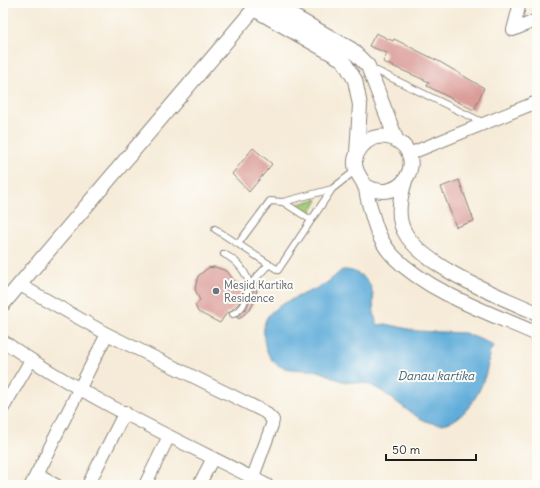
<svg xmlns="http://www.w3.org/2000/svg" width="540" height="488" viewBox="0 0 540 488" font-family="Delius,sans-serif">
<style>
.green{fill:#a7ce79;stroke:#62754a}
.water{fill:#61adda;stroke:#3e647b}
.building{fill:#db9d9a}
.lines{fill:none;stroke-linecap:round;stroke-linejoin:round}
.service-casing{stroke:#89847a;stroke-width:8}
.minor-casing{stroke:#89847a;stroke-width:14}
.tertiary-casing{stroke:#89847a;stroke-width:16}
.service{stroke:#fff;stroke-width:6}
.minor{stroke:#fff;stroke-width:12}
.tertiary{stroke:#fff;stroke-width:14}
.worship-dot{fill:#6b7280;stroke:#fdfcf7;stroke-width:1.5}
.labels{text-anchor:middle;stroke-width:4;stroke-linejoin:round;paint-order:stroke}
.worship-label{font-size:11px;fill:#5b616d;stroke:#fdfcf7;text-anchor:start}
.water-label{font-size:12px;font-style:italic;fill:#3b5d71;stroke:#fdfcf7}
</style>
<rect width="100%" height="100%" fill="#fdfcf7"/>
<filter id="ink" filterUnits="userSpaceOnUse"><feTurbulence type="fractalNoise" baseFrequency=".025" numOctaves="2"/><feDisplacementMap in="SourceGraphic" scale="8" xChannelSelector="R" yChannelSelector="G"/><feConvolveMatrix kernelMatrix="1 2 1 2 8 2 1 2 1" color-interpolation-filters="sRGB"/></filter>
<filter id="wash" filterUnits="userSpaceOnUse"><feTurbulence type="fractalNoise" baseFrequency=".012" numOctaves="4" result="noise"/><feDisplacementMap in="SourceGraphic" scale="16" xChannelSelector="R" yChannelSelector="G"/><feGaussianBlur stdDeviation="0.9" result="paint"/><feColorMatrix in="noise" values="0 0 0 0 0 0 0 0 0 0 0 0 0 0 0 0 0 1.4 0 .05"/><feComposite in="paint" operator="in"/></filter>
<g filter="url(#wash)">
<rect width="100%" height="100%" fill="#f6ebd8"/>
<path class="green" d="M317,199L318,200L309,215L296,205Z"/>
<path class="water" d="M342,270C351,270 354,271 362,276C381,291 368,309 378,325L386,324L417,331L465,333L491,344L494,348L490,350C488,372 482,390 468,408C431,452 399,392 364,383C358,382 351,383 346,382C337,380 331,376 324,373C308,366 284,375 272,360C264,350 261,331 266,319C274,303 310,293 325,284C331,280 336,275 342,270Z"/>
<g id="blocks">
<path class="building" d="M376,33L393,41L394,39L440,62L484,88L474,110L427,86L429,82L383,62L387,53L369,46Z
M253,148L272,164L249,192L232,174Z
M459,180L474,221L456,227L441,187Z
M215,267L227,271L235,282L245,286L239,303L229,313L227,312L220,323L198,312L195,305L200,301L195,289L198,276L208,268Z
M255,287H257L256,298L251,308L239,319L236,317L247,308Z"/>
</g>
</g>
<g filter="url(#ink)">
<use href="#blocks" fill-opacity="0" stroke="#89847a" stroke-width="1"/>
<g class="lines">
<g class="service-casing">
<path id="service" d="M371,68L484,123
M332,189L278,270L238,244L270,201L283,202L332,189L356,170
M283,202L311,220
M215,229L238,244
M224,254C238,261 246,271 250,286
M233,314C247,307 244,297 250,286C255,278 263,271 269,264"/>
</g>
<g class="minor-casing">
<path id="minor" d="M520,3L513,30L537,20
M409,154L537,102
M20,285L107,334L265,412L273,420L272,425L250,485
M3,341C85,398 178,440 267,485
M3,408L31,360
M37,475L56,485
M31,485L107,334
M88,485L125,412
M145,485L169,436
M199,485L213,458"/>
</g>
<g class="tertiary-casing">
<path id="tertiary" d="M270,3L351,49L368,66L396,139
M254,9L343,60L355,80L360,105L357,153
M405,181C400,197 396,216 404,231C422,267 501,297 537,313
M364,185C401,208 429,158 396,140C389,136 380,136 373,138C364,142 356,151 355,161C354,172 361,177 365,186C367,191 367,198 369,203C374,223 379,242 394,257C430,293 490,313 537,334
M3,304L259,3"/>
</g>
<use href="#service" class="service"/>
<use href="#minor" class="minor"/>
<use href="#tertiary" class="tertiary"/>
</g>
</g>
<circle class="worship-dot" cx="216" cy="291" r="4"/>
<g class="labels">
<g class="worship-label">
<text x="224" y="289">Mesjid Kartika<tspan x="224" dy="13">Residence</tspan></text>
</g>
<g class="water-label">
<text x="436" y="380">Danau kartika</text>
</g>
</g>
<rect width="540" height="488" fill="none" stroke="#fdfcf7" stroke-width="16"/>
<path d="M386 454v6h90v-6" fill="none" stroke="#1c1c1c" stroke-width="2"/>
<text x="392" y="454" font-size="12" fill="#1c1c1c" stroke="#fdfcf7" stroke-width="3" paint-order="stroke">50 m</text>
</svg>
